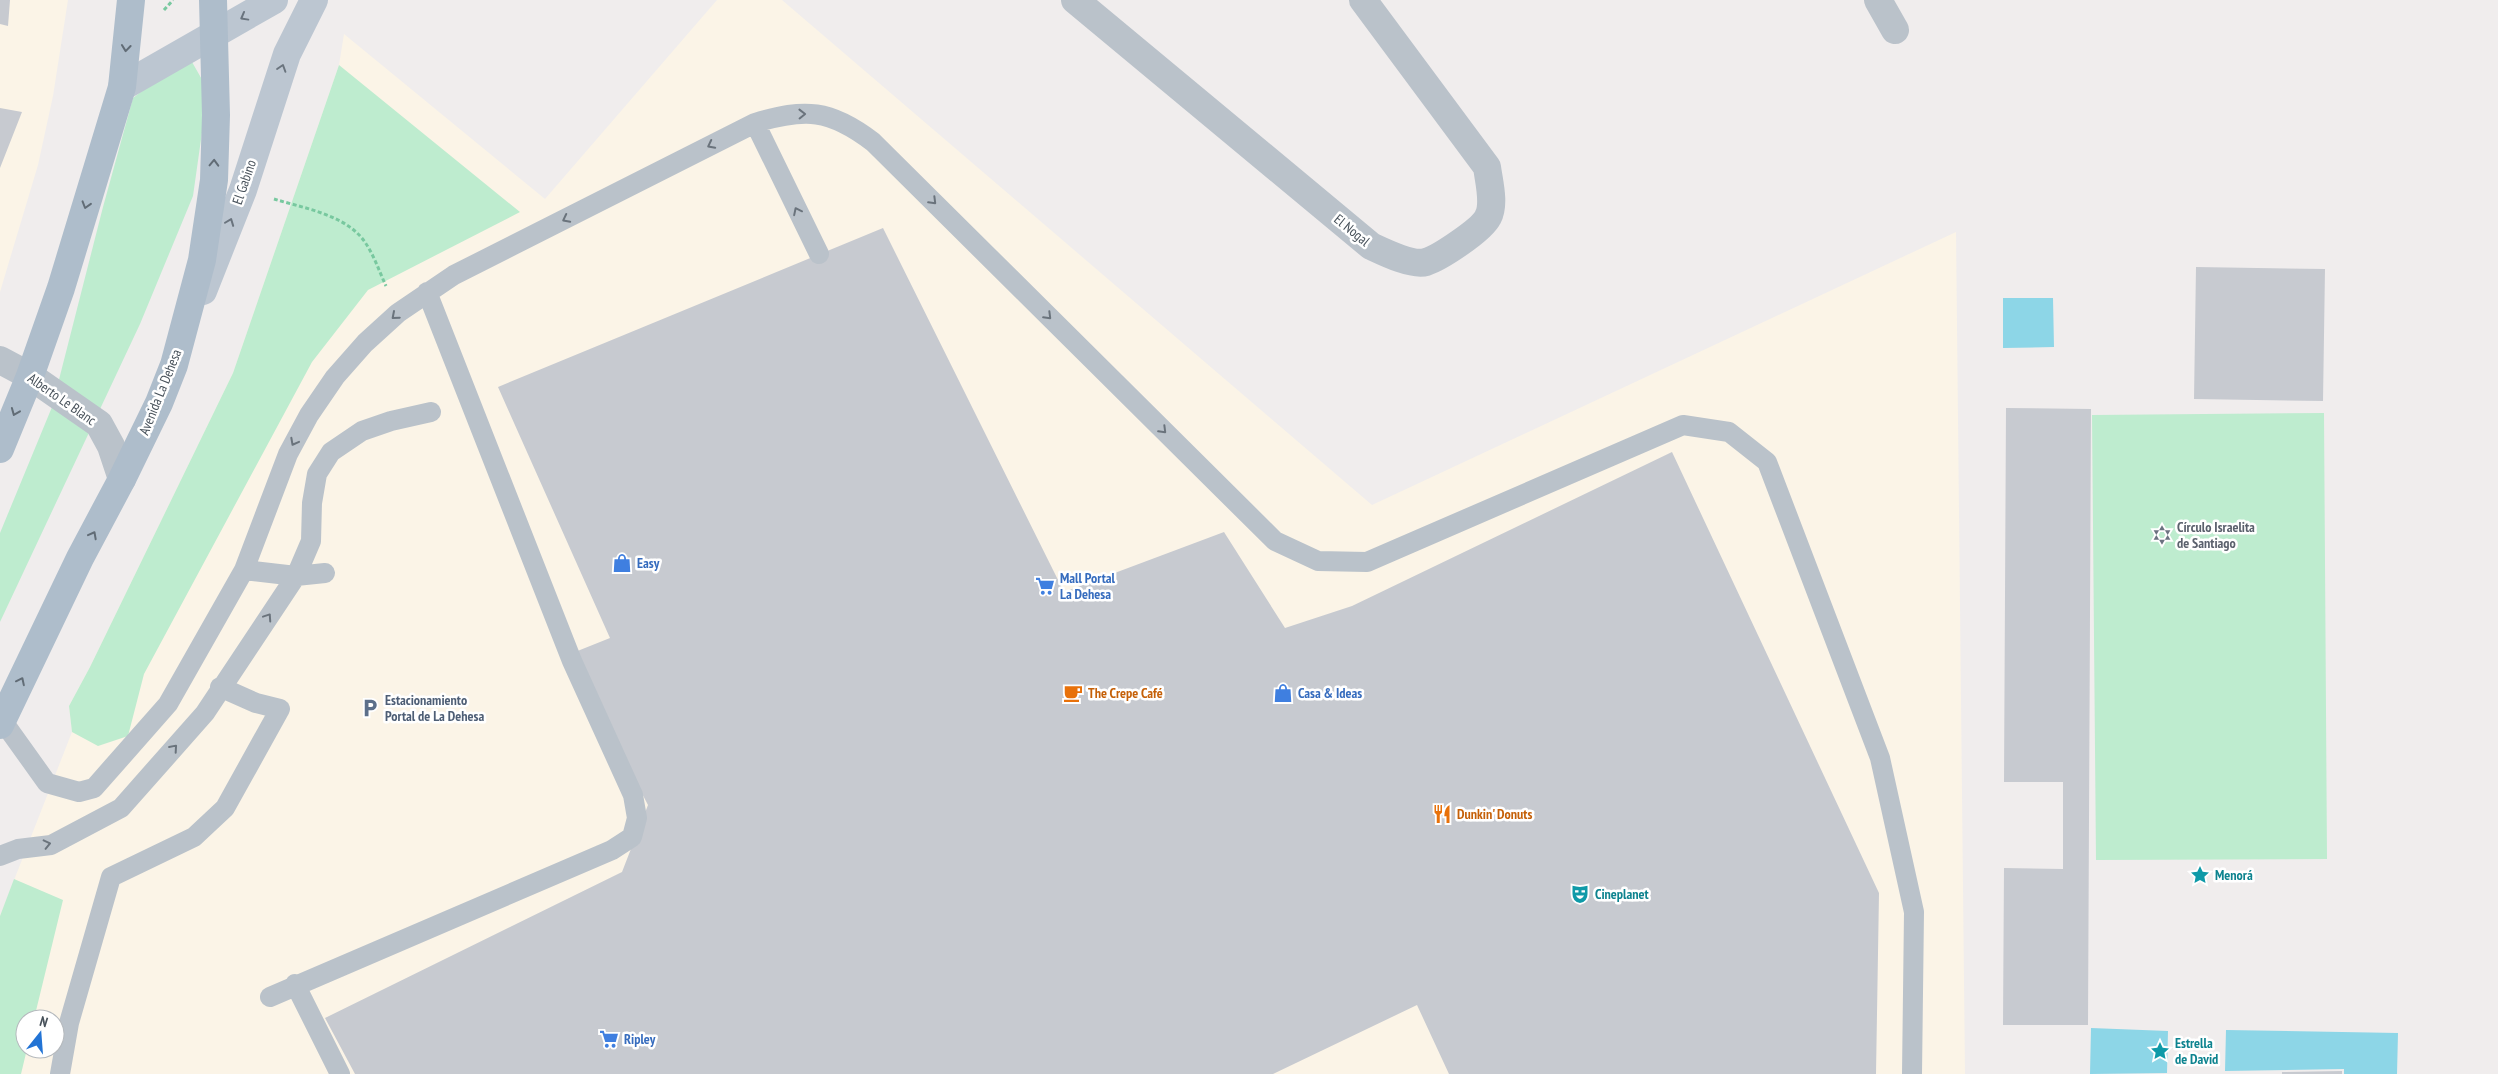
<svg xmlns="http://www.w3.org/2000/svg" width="2498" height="1074" viewBox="0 0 2498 1074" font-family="'PT Sans Narrow',sans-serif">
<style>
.commercial{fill:#fbf4e7;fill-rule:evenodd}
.green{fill:#beeccf}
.water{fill:#8dd6e7}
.building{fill:#c7cad0}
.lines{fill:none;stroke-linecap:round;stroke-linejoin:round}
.path{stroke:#78c89f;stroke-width:3;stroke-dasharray:4 2.5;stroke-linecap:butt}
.service{stroke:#bac2ca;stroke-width:20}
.minor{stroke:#bac2ca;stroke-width:28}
.secondary{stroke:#bcc6d1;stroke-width:28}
.primary{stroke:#aebdcb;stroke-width:28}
.oneway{stroke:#6a747e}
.oneway2{stroke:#616c76}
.oneway3{stroke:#6a737c}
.labels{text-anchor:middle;stroke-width:5;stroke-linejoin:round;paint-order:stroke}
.street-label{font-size:14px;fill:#47515a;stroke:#fff}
.worship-label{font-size:14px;font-weight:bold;fill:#5b616d;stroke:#fff;text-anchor:start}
.shop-label{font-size:14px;font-weight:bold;fill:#366cbe;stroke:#fff;text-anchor:start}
.food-label{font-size:14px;font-weight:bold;fill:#c56008;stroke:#fff;text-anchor:start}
.service-label{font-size:14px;font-weight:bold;fill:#4e5e75;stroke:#fff;text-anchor:start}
.culture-label{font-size:14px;font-weight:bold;fill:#0d838f;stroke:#fff;text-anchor:start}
</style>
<rect width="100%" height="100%" fill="#f0eded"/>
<path class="commercial" d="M0,0H68L53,96L38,165L0,292Z
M717,0H782L1372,505L1956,232L1965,1074H0V916L72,732L69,706L90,667L233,373L339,65L344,34L545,199ZM25,1019H55V1049H25Z"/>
<path class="green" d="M188,55L208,90L193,196L140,324L0,622V533L52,407L103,207L133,98Z
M339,65L520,212L368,290L312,362L144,674L128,736L98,746L72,732L69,706L90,667L233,373Z
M2324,413L2327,859L2096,860L2092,415Z
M14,879L63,900L34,1019H25V1049H27L21,1074H0V916Z"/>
<path class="water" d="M2003,298H2053L2054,347L2003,348Z
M2091,1028L2168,1031L2167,1073L2090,1074Z
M2226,1030L2398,1033L2397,1074H2344V1069L2225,1071Z"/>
<path class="building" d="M0,0H10L8,26L0,24Z
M0,108L22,112L0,168Z
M883,228L1064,592L1224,532L1285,628L1352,606L1672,452L1879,893L1876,1074H1449L1417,1005L1273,1074H355L325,1018L622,872L648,805L570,654L610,638L498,387Z
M2196,267L2325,269L2323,401L2194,399Z
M2006,408L2091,409L2088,1025H2003L2004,868L2063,869V782H2004Z
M2342,1071V1074H2282V1072Z"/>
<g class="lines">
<path class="path" d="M164,10L173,0
M274,199C300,207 335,213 356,232C371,245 378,269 386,286"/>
<path class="service" d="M755,123L819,254
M244,570L296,576L325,573
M2,720L47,783L79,792L94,788L168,704L244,570L288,454L309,415L335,377L365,343L398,313L454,275L755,123C805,108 830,109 873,142L1275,541L1318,561L1367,562L1683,425L1729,432L1767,462L1880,758L1914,912L1912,1074
M0,856L18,849L51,845L121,808L205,713L296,576L311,541L312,503L317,474L331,452L362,431L391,421L431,412
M295,984L340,1074
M270,997L612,850L632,837L637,818L633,795L572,661L427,292
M60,1074L69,1023L111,877L194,837L225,808L280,709L256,703L220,687"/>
<path class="minor" d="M1075,0L1371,246C1384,252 1412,266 1426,262C1439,258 1482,230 1488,217C1495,204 1489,182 1487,167L1363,0
M1878,0L1895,30
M0,360L30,376L99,424L111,446L122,479"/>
<path class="secondary" d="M122,87L274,0
M203,291L243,190L287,54L314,0"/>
<path class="primary" d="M0,449L30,376L61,288L122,87L131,0
M0,725L80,558L122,479L159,403L174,365L202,260L214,180L216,115L213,0"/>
</g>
<defs><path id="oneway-chevron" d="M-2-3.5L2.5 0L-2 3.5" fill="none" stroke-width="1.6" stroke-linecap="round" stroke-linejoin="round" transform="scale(1.25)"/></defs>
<g class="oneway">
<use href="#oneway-chevron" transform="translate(244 17) rotate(151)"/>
<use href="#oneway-chevron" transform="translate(282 68) rotate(-72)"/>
<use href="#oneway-chevron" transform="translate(230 222) rotate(-69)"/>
</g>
<g class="oneway2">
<use href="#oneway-chevron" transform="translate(126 48) rotate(96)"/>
<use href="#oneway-chevron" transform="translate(214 163) rotate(-88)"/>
<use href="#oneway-chevron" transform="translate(86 205) rotate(107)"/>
<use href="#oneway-chevron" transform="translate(15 412) rotate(112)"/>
<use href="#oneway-chevron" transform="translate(93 535) rotate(-62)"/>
<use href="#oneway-chevron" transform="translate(21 681) rotate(-64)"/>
</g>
<g class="oneway3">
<use href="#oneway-chevron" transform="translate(802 114) rotate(-1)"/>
<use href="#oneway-chevron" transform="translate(711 145) rotate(153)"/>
<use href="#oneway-chevron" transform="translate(933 201) rotate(45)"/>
<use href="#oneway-chevron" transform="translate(797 211) rotate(-116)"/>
<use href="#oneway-chevron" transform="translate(566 219) rotate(153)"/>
<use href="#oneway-chevron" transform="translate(395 316) rotate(139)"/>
<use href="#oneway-chevron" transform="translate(1048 316) rotate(45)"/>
<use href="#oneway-chevron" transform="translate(1163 430) rotate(45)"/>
<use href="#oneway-chevron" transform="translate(294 442) rotate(118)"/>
<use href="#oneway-chevron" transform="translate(268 617) rotate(-56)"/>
<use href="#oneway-chevron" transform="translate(174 748) rotate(-49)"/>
<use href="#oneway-chevron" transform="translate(47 844) rotate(-13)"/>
</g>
<defs>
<g id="synagogue-bare" transform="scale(1.5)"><path d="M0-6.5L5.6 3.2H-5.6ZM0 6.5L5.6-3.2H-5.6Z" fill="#6b7280" stroke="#fff" stroke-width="2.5" paint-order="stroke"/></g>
<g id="shop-bare" transform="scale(1.5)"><path d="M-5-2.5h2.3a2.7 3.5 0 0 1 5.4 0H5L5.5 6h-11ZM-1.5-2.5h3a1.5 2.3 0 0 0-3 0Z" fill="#3f7fe0" stroke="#fff" stroke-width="2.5" paint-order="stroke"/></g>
<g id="supermarket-bare" transform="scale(1.5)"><path d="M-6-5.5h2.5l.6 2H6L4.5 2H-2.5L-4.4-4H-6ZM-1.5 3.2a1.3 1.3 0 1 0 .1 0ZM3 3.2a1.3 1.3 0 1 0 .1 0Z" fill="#3f7fe0" stroke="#fff" stroke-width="2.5" paint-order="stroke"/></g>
<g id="cafe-bare" transform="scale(1.5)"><path d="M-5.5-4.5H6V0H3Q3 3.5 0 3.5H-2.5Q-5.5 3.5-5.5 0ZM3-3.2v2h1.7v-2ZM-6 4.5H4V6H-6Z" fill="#e8710a" stroke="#fff" stroke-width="2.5" paint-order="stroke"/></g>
<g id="parking-bare" transform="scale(1.5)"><path d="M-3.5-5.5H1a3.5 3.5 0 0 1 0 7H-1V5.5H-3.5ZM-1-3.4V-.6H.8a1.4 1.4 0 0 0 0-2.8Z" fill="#5c6f8a" stroke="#fff" stroke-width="2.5" paint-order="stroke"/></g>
<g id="restaurant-bare" transform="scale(1.5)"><path d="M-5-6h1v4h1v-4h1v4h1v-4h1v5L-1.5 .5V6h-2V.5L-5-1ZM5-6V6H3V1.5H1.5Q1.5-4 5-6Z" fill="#e8710a" stroke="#fff" stroke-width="2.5" paint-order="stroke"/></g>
<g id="sight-bare" transform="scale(1.5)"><path d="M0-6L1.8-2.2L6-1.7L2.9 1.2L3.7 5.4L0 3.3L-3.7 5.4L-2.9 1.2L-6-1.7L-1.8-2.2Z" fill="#0f9aa8" stroke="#fff" stroke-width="2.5" paint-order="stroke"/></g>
<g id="theatre-bare" transform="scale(1.5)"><path d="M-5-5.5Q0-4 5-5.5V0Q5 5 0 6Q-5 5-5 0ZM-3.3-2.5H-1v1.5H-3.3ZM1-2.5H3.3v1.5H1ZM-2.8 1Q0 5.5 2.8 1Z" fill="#0f9aa8" stroke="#fff" stroke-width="2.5" paint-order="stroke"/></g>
</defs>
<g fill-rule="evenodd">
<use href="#synagogue-bare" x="2162" y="535"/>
<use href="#shop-bare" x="622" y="563"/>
<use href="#supermarket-bare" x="1045" y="586"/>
<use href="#cafe-bare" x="1073" y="693"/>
<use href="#shop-bare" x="1283" y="693"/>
<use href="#parking-bare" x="370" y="708"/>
<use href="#restaurant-bare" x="1442" y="814"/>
<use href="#sight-bare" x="2200" y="875"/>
<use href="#theatre-bare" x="1580" y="894"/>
<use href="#supermarket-bare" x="609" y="1039"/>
<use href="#sight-bare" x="2160" y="1051"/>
</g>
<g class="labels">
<g class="street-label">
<text transform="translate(244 182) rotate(-71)" y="5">El Gabino</text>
<text transform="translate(1352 230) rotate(39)" y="5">El Nogal</text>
<text transform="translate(160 392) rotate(-68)" y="5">Avenida La Dehesa</text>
<text transform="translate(62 399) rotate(35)" y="5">Alberto Le Blanc</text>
</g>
<g class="worship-label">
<text x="2177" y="532">Círculo Israelita<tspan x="2177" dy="16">de Santiago</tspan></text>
</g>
<g class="shop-label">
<text x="637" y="568">Easy</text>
<text x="1060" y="583">Mall Portal<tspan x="1060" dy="16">La Dehesa</tspan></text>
<text x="1298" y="698">Casa &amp; Ideas</text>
<text x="624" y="1044">Ripley</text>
</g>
<g class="food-label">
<text x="1088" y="698">The Crepe Café</text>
<text x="1457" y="819">Dunkin' Donuts</text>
</g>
<g class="service-label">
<text x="385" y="705">Estacionamiento<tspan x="385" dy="16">Portal de La Dehesa</tspan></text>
</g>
<g class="culture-label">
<text x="2215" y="880">Menorá</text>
<text x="1595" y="899">Cineplanet</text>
<text x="2175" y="1048">Estrella<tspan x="2175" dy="16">de David</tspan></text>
</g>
</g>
<g transform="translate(40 1034) rotate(17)"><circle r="24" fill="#ffffff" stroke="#b5b9bd"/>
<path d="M0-4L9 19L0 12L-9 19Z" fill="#2374d5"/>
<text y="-8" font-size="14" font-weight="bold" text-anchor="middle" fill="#47515a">N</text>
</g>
</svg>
